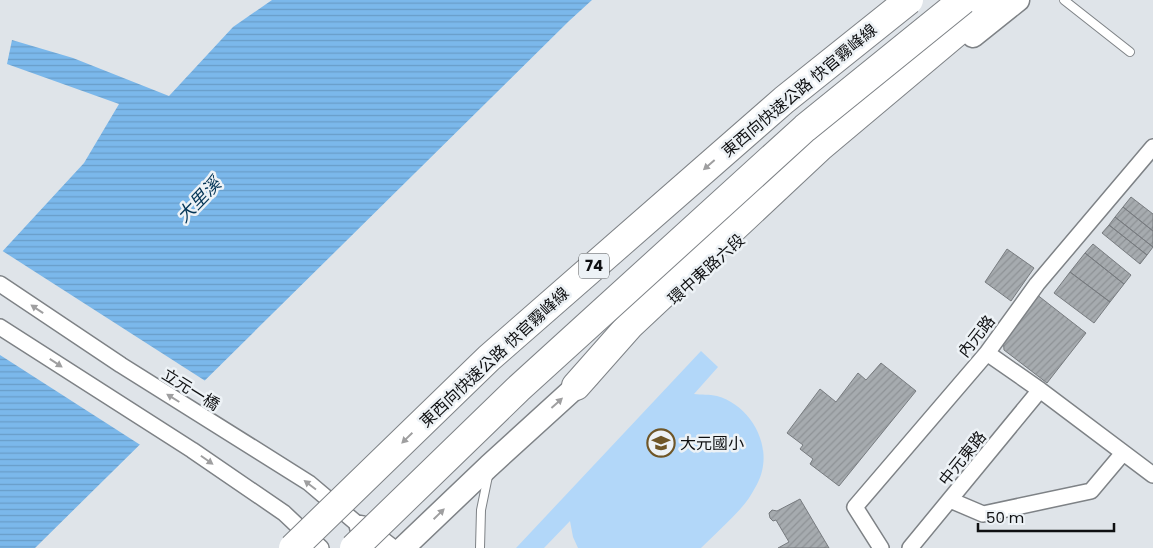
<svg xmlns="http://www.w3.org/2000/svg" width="1153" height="548" viewBox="0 0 1153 548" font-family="Poppins,'Noto Sans TC',sans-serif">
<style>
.green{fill:#b2d7f9}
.water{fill:url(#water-rules)}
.pier{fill:#dfe4e9}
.building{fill:url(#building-hatch);stroke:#777b7f}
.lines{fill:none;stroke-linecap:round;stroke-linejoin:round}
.lane-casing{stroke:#7e8286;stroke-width:10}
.street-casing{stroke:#7e8286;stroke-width:18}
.secondary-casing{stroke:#7e8286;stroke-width:25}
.highway-casing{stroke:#7e8286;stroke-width:30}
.lane{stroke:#fff;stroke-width:8}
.street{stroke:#fff;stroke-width:15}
.secondary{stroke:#fff;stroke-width:22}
.highway{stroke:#fff;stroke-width:28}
.highway-bridge-casing{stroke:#7e8286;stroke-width:30;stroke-linecap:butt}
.highway-bridge{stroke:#fff;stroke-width:28}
.oneway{fill:#9f9fa0}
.labels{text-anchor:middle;stroke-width:5;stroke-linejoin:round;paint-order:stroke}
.shield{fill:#edf2f6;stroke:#525456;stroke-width:1}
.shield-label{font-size:15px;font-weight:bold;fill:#0f1012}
.street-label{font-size:16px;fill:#0f1012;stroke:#edf2f6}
.poi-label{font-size:16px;fill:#0f1012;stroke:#edf2f6;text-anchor:start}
.water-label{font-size:18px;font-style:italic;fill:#043556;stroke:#edf2f6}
</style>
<defs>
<pattern id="water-rules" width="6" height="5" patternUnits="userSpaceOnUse" patternTransform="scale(1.25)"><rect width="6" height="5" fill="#7bb8eb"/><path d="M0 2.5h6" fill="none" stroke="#699dc8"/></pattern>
<pattern id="building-hatch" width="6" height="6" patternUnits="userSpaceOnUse" patternTransform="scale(1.25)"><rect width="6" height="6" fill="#a6abaf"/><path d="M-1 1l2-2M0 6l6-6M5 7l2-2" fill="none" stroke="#8e9296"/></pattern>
</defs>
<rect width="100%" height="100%" fill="#dfe4e9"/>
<path class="green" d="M701,351L718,367L694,394C701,395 709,394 717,396C747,404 770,439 762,471C760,480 754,490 749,498C739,513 715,534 701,548H578L573,537L570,521L544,548H516Z"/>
<path class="water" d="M272,0H592L569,21L35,548H0V254L84,163L119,104L7,64L12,40L73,58L169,96L233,27Z"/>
<path class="pier" d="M0,250H1L207,382L142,446L0,355Z"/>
<path class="building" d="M1131,197L1153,214V231L1123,207Z
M1123,207L1153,231V247L1115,217Z
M1115,217L1153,247L1147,255L1109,225Z
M1109,225L1147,255L1140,264L1102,233Z
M1093,244L1131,275L1124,284L1085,253Z
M1007,249L1034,268L1011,301L985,282Z
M1085,253L1124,284L1110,302L1070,272Z
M1070,272L1110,302L1094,323L1054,293Z
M1036,294L1086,333L1047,383L1004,350L1003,337Z
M881,363L916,391L839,486L810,464L813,459L800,449L803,445L787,433L820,389L836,402L858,373L866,380Z
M800,499L829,548H778L789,542L776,520L773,521L770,518L769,513L772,510L777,511Z"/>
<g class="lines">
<g class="lane-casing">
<path id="lane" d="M1064,0L1130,52
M480,548L481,510L488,476"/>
</g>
<g class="street-casing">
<path id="street" d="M0,284L121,365L309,483L361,527
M0,327L192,450L284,513L321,548
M987,353L1040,390L1153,475
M950,500L983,514L1091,491L1123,453
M881,548L855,507L987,353L1037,284L1153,147
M910,548L1040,390"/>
</g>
<g class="secondary-casing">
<path id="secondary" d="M973,36L1018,0
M361,527L388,548
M403,548L489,466L589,375"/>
</g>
<g class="highway-casing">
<path id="highway" d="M576,386L630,325L820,147L995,0"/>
</g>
<use href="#lane" class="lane"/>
<use href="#street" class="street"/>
<use href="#secondary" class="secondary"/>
<use href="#highway" class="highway"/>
<g class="highway-bridge-casing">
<path id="highway-bridge" d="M293,548L489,358L784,100L909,0
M354,548L518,389L805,128L963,0"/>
</g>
<use href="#highway-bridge" class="highway-bridge"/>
</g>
<defs><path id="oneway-solid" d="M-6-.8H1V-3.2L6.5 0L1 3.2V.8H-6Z" transform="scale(1.25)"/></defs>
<g class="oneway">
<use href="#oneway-solid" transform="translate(709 165) rotate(139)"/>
<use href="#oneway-solid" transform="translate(37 309) rotate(-146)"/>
<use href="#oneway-solid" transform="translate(56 363) rotate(33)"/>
<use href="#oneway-solid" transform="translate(173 398) rotate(-148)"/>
<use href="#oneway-solid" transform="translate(557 403) rotate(-42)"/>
<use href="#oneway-solid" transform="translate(407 438) rotate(136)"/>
<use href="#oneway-solid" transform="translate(207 460) rotate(35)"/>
<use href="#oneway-solid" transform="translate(310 485) rotate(-143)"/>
<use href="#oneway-solid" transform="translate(439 514) rotate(-44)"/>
</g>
<defs>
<g id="school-ring" transform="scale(1.4375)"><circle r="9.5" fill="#edf2f6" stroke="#6f5627" stroke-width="1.5"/><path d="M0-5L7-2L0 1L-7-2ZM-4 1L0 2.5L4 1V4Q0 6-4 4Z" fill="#6f5627"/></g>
</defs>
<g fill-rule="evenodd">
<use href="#school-ring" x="661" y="443"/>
</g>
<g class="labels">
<rect class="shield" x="579" y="253.5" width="30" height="25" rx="4"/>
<g class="shield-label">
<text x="594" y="271">74</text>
</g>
<g class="street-label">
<text transform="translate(799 90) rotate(-40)" y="6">東西向快速公路 快官霧峰線</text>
<text transform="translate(706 269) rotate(-42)" y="6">環中東路六段</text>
<text transform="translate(976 336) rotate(-52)" y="6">內元路</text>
<text transform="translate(494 357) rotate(-43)" y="6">東西向快速公路 快官霧峰線</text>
<text transform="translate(191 389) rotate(32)" y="6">立元一橋</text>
<text transform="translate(962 458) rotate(-51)" y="6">中元東路</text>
</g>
<g class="poi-label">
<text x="680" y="449">大元國小</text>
</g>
<g class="water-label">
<text transform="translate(199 200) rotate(-46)" y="6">大里溪</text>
</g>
</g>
<path d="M978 523v8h136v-8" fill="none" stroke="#0f1012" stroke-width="2.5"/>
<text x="986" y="523" font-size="15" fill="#0f1012" stroke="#edf2f6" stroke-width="4" paint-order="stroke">50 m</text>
</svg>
